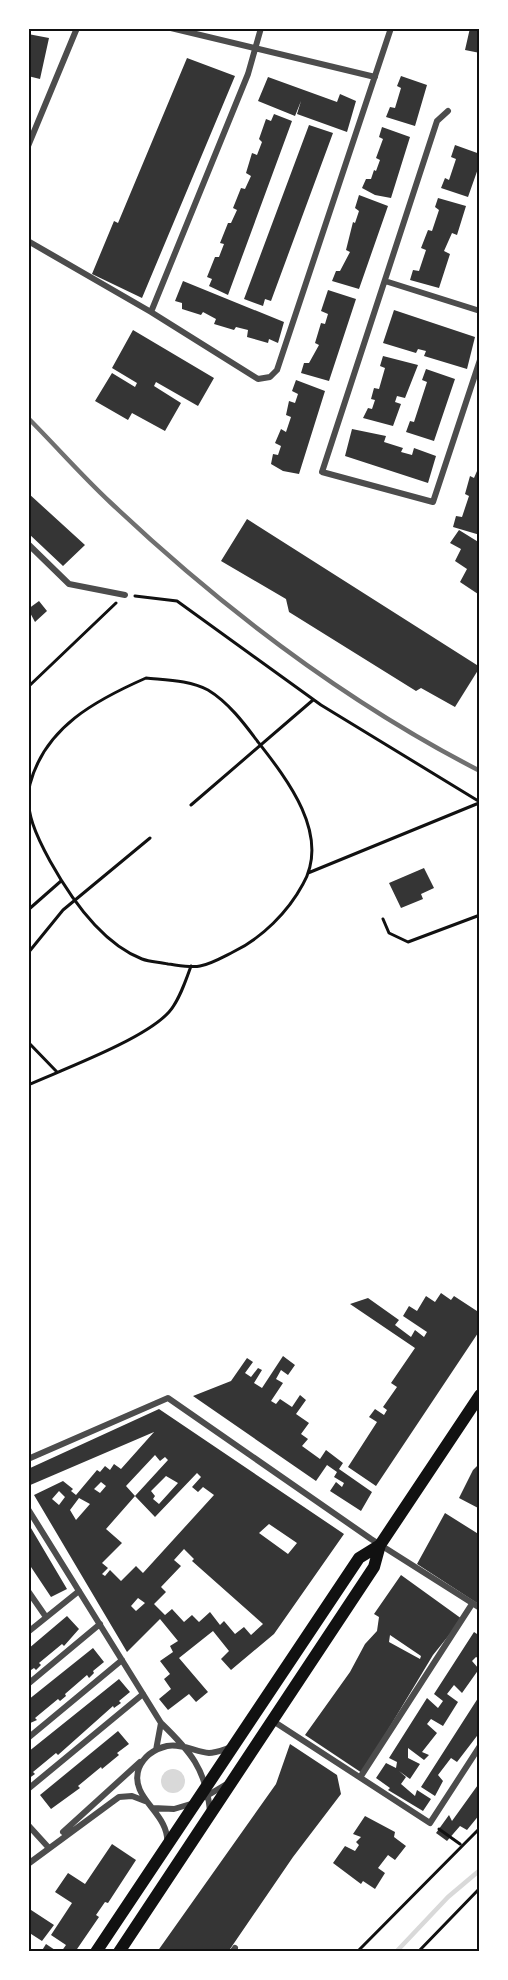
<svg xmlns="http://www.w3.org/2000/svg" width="508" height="1980" viewBox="0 0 508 1980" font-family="Montserrat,sans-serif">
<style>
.water{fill:#d9d9d9}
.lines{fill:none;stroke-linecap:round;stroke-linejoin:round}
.stream{stroke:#d9d9d9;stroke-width:4.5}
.building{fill:#353535;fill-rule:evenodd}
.path{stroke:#111;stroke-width:3}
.minor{stroke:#4c4c4c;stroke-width:6}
.primary{stroke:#111;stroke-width:12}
.rail{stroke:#707070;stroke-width:4.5}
.neatline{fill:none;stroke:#111;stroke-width:2}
</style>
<rect width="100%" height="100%" fill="#fff"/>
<path class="water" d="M161 1781a12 12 0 1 1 24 0a12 12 0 1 1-24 0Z"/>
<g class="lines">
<path class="stream" d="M396,1952L448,1897L480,1870"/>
</g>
<path class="building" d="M470,28H480V53L465,50Z
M28,34L49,38L40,79L28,76Z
M187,58L235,76L142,298L92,274L114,221L118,223Z
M401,76L427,85L415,126L386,117L390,107L395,108L401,88L397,86Z
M268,77L337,102L340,94L356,101L347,132L297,114L301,101L295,116L258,101Z
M274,114L292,121L228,295L209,286L212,279L207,277L215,257H219L224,244L220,243L228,223H231L237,210L233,208L241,188L245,189L251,176L246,173L252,153L257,155L262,142L259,139L266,119L271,121Z
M309,125L333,133L271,301L265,299L263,306L244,299Z
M382,127L410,137L391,198L375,195L362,188L366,179H371L374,170L376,171L380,160L376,158L383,139L379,137Z
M455,145L480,154V163L468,197L441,188L445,178L449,180L456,159L451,157Z
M359,195L388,206L359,289L332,281L336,271H340L350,252L346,250L353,222L355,223L359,211L355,208Z
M438,198L466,206L457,235L452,233L444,251L450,254L439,288L410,280L413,270L419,271L426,250L421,248L428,230L432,231L439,210L435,207Z
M183,281L284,322L278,343L269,339L268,343L247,337L248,330L236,327L234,330L214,324L216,319L203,312L201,315L182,309V303L175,301Z
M328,290L356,299L329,381L301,373L304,363H309L319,345L315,343L321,323L325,324L328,314L321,311Z
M394,310L475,337L467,369L424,356L426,351L418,349L416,353L383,343Z
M133,330L214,378L198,406L156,382L154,386L181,403L165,431L132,413L128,420L95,401L112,373L135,387L137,383L112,368Z
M383,356L418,365L405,398L397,396L395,402L401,404L393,426L363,418L368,408L372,409L375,400L371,399L374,388L379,389L385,368L380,366Z
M426,369L455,379L434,441L406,432L410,421L414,422L427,382L422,380Z
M296,380L325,391L299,474L283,471L271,464L273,454L278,455L281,446L275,443L281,429L286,432L291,417L286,415L289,401L295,403L298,394L292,391Z
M352,429L386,436L384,442L403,448L401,452L412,455L414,448L436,456L428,483L345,456Z
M480,464V535L453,527L456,516L462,517L469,496L465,494L470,476L474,478Z
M28,493L85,545L63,566L28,533Z
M247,519L480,667L455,707L421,688L416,691L289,612L286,599L221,561Z
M459,530L480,543L478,594L460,582L467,569L455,561L461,549L450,543Z
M39,601L47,611L35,622L28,609Z
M424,868L434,888L421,894L423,899L401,908L389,883Z
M441,1293L451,1300L454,1296L480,1313V1330L376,1486L348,1467L377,1422L369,1417L375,1409L384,1415L387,1410L383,1407L397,1387L391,1383L415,1348L350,1304L368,1298L399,1320L395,1325L411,1337L415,1330L424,1337L427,1332L403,1316L409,1306L417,1311L426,1296L435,1302Z
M283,1356L295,1365L288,1375L281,1370L276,1379L283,1383L271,1401L276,1404L280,1399L292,1407L300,1395L306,1400L296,1414L309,1423L301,1434L308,1439L302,1446L320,1459L326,1450L343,1463L339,1469L372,1492L361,1511L330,1491L336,1482L342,1487L344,1483L334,1477L337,1472L327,1465L316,1481L193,1396L231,1381L247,1358L253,1362L245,1373L251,1377L258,1368L262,1370L254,1383L262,1388Z
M159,1409L344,1534L274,1634L231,1670L221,1659L229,1651L213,1631L179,1658L208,1692L196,1702L189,1694L168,1710L159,1699L171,1689L164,1679L170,1674L160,1661L173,1652L170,1646L178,1641L160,1619L127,1652L34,1495L63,1481L73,1489L71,1491L76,1495L97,1470L100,1472L105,1466L110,1470L114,1464L121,1469L154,1432L28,1486V1469ZM155,1455L160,1461L165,1457L168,1460L135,1496L126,1486ZM197,1473L201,1477L192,1487L198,1492L203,1487L214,1495L143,1573L136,1566L121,1581L110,1570L105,1576L102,1574L108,1568L102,1563L122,1543L106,1529L135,1496L155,1517ZM166,1476L178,1483L159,1504L153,1499L155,1496L151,1491ZM101,1482L106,1486L100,1493L94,1489ZM59,1491L65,1497L59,1505L52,1499ZM79,1498L90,1504L76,1520L70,1510ZM269,1524L297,1543L288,1554L259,1533ZM184,1549L194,1559L192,1561L263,1624L251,1635L244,1627L235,1634L224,1621L220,1625L210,1612L199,1622L192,1615L184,1622L172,1609L165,1615L154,1604L166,1592L161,1587L181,1566L174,1560ZM138,1598L145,1603L136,1611L131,1606Z
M480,1463V1509L459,1498L473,1470Z
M445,1513L480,1535V1605L417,1564Z
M28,1523L67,1589L51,1597L29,1564L31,1562L28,1557Z
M401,1575L462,1619L433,1655L362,1773L305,1735L350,1672L365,1644L377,1631L379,1617L374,1614ZM390,1635L421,1656L420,1659L389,1642Z
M67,1616L79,1629L64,1646L62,1644L39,1663L41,1665L36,1670L34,1668L28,1672V1649Z
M474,1632L480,1636V1659L476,1657L472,1661L479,1669L462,1693L454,1685L447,1694L458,1702L443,1726L431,1719L427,1724L437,1733L422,1752L429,1755L424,1760L408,1748V1758L420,1764L410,1779L399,1771L406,1777L401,1784L415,1796L417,1790L431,1799L423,1811L388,1790L390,1788L376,1778L386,1763L396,1768L397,1762L389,1758L427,1698L438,1708L443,1701L434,1694Z
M93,1648L104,1662L93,1671L94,1673L89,1678L87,1675L65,1694L66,1696L60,1701L58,1699L35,1718L37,1720L28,1724V1700Z
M119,1679L130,1692L119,1701L121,1703L114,1708L113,1706L58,1755L56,1753L33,1772L35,1774L28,1779V1752Z
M480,1695V1732L457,1762L451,1758L438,1775L443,1781L435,1796L421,1787Z
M118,1731L129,1744L117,1753L119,1755L102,1769L101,1767L78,1786L80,1788L51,1809L40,1795Z
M290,1744L337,1775L341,1794L293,1857L228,1952H157L276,1784Z
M480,1782V1814L467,1830L460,1826L447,1841L436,1833L449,1815L452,1821Z
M365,1816L395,1832L394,1837L406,1846L395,1860L388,1855L378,1868L385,1873L375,1889L363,1881L361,1884L333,1863L345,1846L355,1851L359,1845L356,1842L361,1837L353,1834Z
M112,1844L136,1860L108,1903L105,1902L96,1915L99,1917L75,1952H61L66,1945L51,1935L72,1903L55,1892L68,1873L85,1884Z
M28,1908L54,1925L42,1941L28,1932Z
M46,1944L58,1952H41Z"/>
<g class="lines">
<path class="path" d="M135,596L177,601L321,705L480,802
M146,678C166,680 190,680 208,690C228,702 244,723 258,742C287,779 331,835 303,884C288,912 262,938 233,952C223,957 211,964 200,966C191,968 177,965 168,964C160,962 150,962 142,959C101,943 70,897 50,861C38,839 23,810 30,784C45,727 96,700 146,678Z
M28,687L116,603
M191,805L313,700
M308,873L479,803
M28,910L61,881
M383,919L389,933L408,942L480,915
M28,953L63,910L150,838
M28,1042L57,1072
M28,1085C64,1069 145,1039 169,1012C179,1001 186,980 191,966
M439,1829L460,1844
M357,1952L480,1828
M418,1952L480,1888"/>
<path class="minor" d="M171,28L375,77
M448,111L437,121L322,472L433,502L480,360
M28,146L77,28
M28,241L151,312L258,379L270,377L277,370L391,28
M385,281L480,311
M151,312L248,74L261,28
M28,544L69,584L125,595
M28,1459L168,1398L371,1539L480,1608
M28,1509L161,1723C190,1751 206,1769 210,1811
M28,1591L46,1617
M28,1632L79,1591
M28,1684L100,1624
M273,1721L430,1823L480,1746
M28,1738L122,1660
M156,1750L161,1723
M361,1776L472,1604
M28,1789L143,1694
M205,1797L225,1785
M153,1808L174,1809L194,1803
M28,1825L48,1847
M63,1832L140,1762
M167,1843C170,1813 128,1798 139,1768C144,1756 155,1749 167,1746C181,1743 196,1752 209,1753C216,1753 225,1749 232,1747
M28,1864L119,1797L132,1796L145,1801
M232,1952L235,1948"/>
<path class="primary" d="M96,1952L359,1558L380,1545
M119,1952L374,1567L380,1545L480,1395"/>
<path class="rail" d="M28,418C56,446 82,476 111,503C222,608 344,701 480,771"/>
</g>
<rect width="508" height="1980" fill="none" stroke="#ffffff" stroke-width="60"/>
<rect x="30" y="30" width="448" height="1920" class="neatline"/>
</svg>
